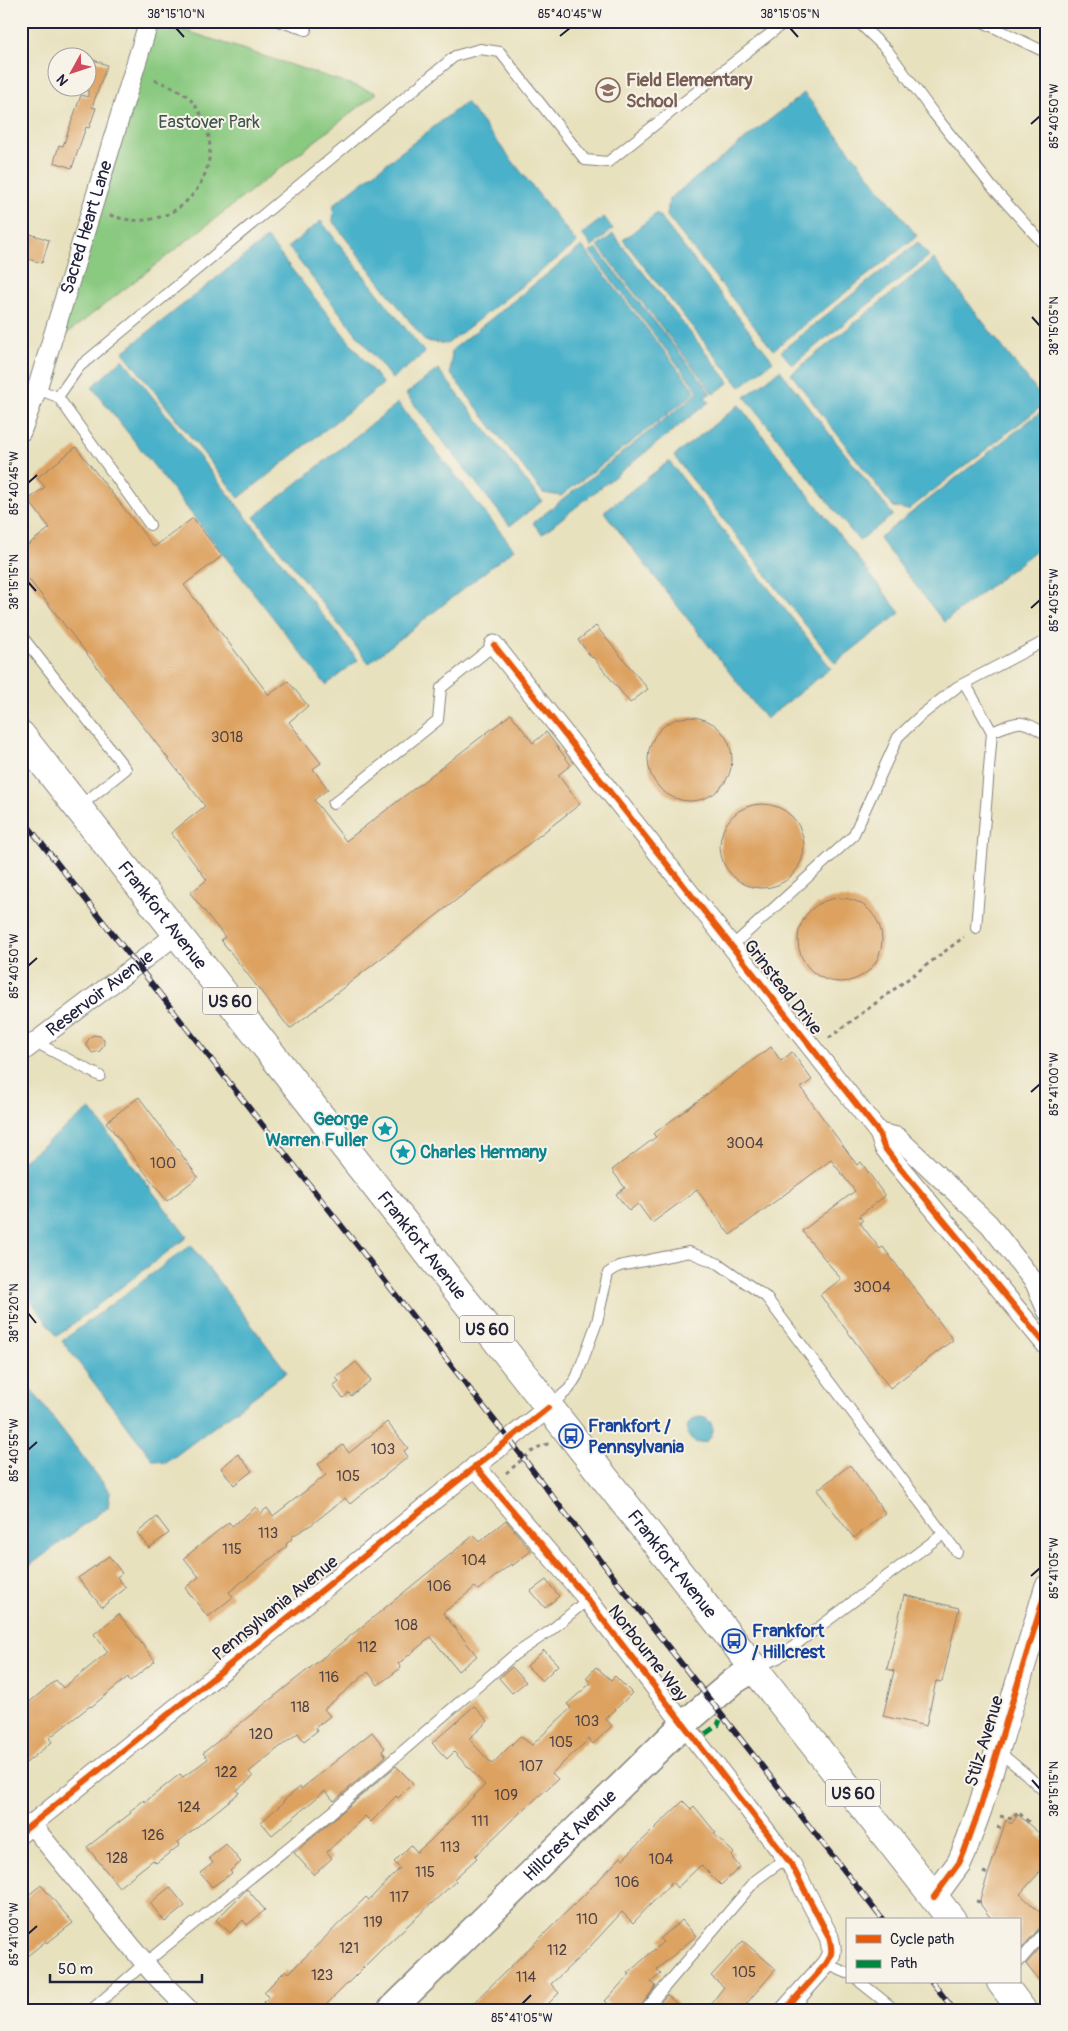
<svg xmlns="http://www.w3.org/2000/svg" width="1068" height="2031" viewBox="0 0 1068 2031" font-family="Pangolin,sans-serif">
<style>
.green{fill:#89c980;stroke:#56765e}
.water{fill:#4ab1c9;stroke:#366a82}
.building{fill:#dda260}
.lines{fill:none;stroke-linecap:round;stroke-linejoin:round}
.service-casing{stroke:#85827c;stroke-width:12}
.minor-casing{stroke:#85827c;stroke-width:21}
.tertiary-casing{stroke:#85827c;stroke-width:26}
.secondary-casing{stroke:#85827c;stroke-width:29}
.primary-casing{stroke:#85827c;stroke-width:30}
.path{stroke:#85827c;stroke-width:3;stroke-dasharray:4 4;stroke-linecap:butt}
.service{stroke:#fff;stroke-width:10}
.minor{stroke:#fff;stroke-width:19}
.tertiary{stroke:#fff;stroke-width:24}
.secondary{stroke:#fff;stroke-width:26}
.primary{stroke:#fff;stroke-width:28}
.rail-casing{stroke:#22223b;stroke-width:5.5}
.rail{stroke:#f7f3e8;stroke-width:4;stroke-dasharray:11;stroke-linecap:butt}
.quiet{stroke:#00873e;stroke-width:5;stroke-dasharray:10 5;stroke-linecap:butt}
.cycleway-casing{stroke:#f7f3e8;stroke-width:9}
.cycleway{stroke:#e8590c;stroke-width:6}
.ticks{fill:none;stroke:#22223b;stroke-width:2}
.labels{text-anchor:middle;stroke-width:4;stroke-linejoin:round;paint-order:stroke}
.number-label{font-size:15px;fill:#514244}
.shield{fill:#f7f3e8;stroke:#62616f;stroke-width:1}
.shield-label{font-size:16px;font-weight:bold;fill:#22223b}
.education-label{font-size:18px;font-weight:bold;fill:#785e54;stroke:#f7f3e8;text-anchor:start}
.park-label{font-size:18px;fill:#415450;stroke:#f7f3e8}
.street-label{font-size:18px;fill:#22223b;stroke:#f7f3e8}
.culture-label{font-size:18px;font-weight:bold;fill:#0d838f;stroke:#f7f3e8;text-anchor:end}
.transit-label{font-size:18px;font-weight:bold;fill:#164399;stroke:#f7f3e8;text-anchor:start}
.neatline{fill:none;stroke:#22223b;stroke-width:2}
.ticks-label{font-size:12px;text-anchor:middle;fill:#22223b}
</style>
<rect width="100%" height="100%" fill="#f7f3e8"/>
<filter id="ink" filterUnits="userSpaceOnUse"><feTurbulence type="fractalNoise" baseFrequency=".02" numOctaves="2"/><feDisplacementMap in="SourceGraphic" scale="10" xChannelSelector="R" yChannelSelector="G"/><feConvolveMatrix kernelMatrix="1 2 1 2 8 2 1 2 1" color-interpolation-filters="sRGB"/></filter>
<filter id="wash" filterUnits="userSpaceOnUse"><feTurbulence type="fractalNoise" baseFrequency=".0096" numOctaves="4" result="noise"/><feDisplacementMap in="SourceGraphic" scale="20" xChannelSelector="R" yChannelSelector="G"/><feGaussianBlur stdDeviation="1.12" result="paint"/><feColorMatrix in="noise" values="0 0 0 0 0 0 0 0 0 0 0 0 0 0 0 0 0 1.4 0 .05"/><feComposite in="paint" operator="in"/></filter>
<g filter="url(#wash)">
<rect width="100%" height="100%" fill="#e8e1be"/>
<path class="green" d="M156,21L377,93L60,339Z"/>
<path class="water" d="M804,93L917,236L773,350L667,216L669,199Z
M466,102L577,243L447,344L425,341L333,222L334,204Z
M657,213L773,361L740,387L623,240Z
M604,217L613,229L592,247L582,234Z
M321,221L425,353L392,379L288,247Z
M613,234L729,382L714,394L598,246Z
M267,238L383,384L239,498L123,352Z
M918,242L929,256L792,365L781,351Z
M582,246L696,392L561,496L543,493L450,373L452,350Z
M596,248L711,393L705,397L709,402L542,534L533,523L699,392L590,252Z
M934,259L1046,403L908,510L893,507L791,374Z
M123,359L358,660L326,685L92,387Z
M438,369L542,501L510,526L406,394Z
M780,370L893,515L859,541L745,397Z
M398,403L514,549L369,663L254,517Z
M739,405L900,613L835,663L674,456Z
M1047,407V542L944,622L879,538Z
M669,461L831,668L766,719L604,512Z
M90,1109L187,1237L57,1336L21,1287V1162Z
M191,1245L287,1372L166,1463L153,1460L62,1341Z
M21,1376L110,1492L108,1507L21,1572Z
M687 1430a13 13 0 1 1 26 0a13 13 0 1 1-26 0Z"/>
<g id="blocks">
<path class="building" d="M91,59L107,65L92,107L96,108L89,128L86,127L72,168L54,162L59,145L63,146L81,95L88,97V69Z
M21,231L49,240L42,263L21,257Z
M76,447L154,547L193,518L222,556L184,585L269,695L288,681L308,706L289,722L321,763L313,769L328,789L314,800L346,841L511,714L533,743L546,732L571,765L558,775L580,804L290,1029L221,940L225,937L190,893L207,880L171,833L205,806L21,569V550L50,528L28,500L45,487L37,478Z
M596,626L648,689L630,703L593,657L592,658L578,640Z
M648 759a42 42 0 1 1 84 0a42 42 0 1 1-84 0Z
M720 846a42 42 0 1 1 84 0a42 42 0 1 1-84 0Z
M798 940a42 42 0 1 1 84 0a42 42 0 1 1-84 0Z
M93,1035L100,1036L104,1039V1044L100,1051L92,1053L86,1044L88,1040Z
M771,1047L781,1061L792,1052L812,1080L801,1088L857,1165L861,1162L885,1196L859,1216L863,1221L860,1223L880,1249L883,1247L953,1340L890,1388L820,1295L841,1279L802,1231L855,1191L831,1160L730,1235L697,1190L652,1223L638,1204L629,1211L616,1194L625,1188L612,1170L656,1137L653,1134Z
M139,1097L198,1177L167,1201L106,1122Z
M356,1362L371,1380L351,1396L349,1393L343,1398L333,1386L339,1381L336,1378Z
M387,1422L408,1448L404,1451L408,1457L350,1504L345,1498L311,1525L291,1537L292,1539L286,1544L287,1546L229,1592L233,1597L208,1617L185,1588L199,1577L184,1558L229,1522L232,1526L256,1507L261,1513L267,1508L273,1516L326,1475L318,1464L343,1445L349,1453Z
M238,1454L252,1471L234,1485L221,1468Z
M850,1465L885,1513L854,1538L817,1490Z
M157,1517L169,1533L149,1548L137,1533Z
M506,1520L531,1551L512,1566L511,1564L478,1590L475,1587L443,1613L477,1656L458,1671L431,1637L398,1664L401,1668L378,1685L368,1672L324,1709L330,1716L315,1728L317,1731L304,1741L298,1733L276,1750L249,1772L253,1777L237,1790L239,1793L178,1842L180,1845L156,1863L153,1860L119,1887L87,1847L131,1813L130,1811L144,1800L145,1802L180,1774L183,1777L208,1759L203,1753L364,1625L474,1535L479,1542Z
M109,1556L122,1573L117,1577L126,1588L102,1607L78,1578Z
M546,1580L559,1596L545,1608L531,1591Z
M904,1595L959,1608L942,1682L936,1681L926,1726L883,1716L894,1671L887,1669Z
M119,1614L155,1661L130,1681L128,1677L91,1707L90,1706L49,1738L52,1742L21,1767V1709L56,1680L63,1688L108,1652L94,1634Z
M544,1650L558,1665L542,1681L527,1666Z
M512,1667L526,1682L512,1693L499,1678Z
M596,1667L611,1680L615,1676L632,1693L606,1719L612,1726L593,1744L589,1739L552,1773L558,1779L512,1820L475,1856L477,1858L454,1879L456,1881L381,1950L321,2010H256L269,1997L264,1992L286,1970L289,1973L366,1897L369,1900L400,1868L394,1862L411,1845L417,1852L431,1840L485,1785L454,1752L447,1759L432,1743L474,1706L488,1721L469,1739L492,1764L520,1736L532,1745L571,1708L567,1704L591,1683L586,1678Z
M372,1732L385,1748L382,1751L386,1756L334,1801L325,1791L272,1835L261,1822L284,1802L283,1801L300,1787L301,1789Z
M396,1766L413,1783L398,1798L396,1796L371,1822L365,1816L327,1852L332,1858L314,1875L294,1853Z
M683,1801L691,1809L694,1806L716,1833L714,1834L734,1853L732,1856L733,1859L740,1867L721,1885L701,1865L677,1888L672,1882L633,1923L622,1912L586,1951L551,1984L559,1993L542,2010H466L582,1897L621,1857L623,1859Z
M1018,1815L1040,1834L1038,1836L1047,1843V1864L1020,1894L1047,1919V1922L1042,1925L1021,1949L1019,1920H992L981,1905L980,1899L1006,1820L1011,1824Z
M226,1844L241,1862L230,1871L232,1873L212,1887L200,1873L213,1863L209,1858Z
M41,1885L73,1923L47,1943L46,1941L21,1961V1901Z
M170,1887L185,1906L165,1922L150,1903Z
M247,1889L265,1910L247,1925L243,1920L230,1933L216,1920Z
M682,1920L696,1936L657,1969L661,1974L651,1982L656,1986L638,2010H615L605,2001L630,1974L628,1973L663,1942L660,1939Z
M1047,1940V1991L1026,1964Z
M743,1941L776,1969L741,2010H706L724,1987L711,1976Z
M667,1995L684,2010H654Z"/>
</g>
</g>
<g filter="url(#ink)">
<use href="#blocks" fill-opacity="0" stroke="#85827c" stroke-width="1"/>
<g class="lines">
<g class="service-casing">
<path id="service" d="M278,21L306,30
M857,21L888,51L934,114L992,187L1047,248
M981,21L1047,53
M37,389L58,397L79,367L455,56L480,49L500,52L585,160L608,162L786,21
M58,397L150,525
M21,635L126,769L79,807
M965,683L992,732L976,928
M992,732C1020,720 1020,718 1047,735
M333,804L438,720L441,688L494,645
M732,946L853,836L898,737L919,717L957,687L1047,640
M35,1042L100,1076
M550,1406L569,1389L577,1376L597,1322L608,1273L619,1266L689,1252L719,1264L766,1297L957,1552
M755,1668L778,1658L943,1534
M998,1751L1027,1775L1047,1794
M1044,1822L1047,1818
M1019,1962L1047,1929
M826,1964L847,1973
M860,1982L895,2010
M91,2010L145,1963L331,1813L514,1655L550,1631L587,1600
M645,2010L756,1880L786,1858"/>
</g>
<g class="minor-casing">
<g id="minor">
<path id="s1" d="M21,432L37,389L149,21"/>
<path d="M494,645L879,1133L884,1147L897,1164L1047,1346"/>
<path id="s2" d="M21,1053L177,934"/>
<path d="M879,1133L897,1137L989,1224L1035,1283L1047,1311"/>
<path d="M475,1466L584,1595L791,1864L829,1937C832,1949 833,1954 826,1964L785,2010"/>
<path d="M31,1824L153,1973L189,2010"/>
<path d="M21,1833L548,1408"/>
</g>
</g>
<g class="tertiary-casing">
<path id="tertiary" d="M934,1897L959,1863L964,1852L980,1808L1047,1587"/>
</g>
<g class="secondary-casing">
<g id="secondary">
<path id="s3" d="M391,2010L684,1724L734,1681L755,1668"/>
</g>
</g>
<g class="primary-casing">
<g id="primary">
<path id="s4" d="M21,735L952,1920"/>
<path d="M1001,1982L1022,2010"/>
</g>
</g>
<path class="path" d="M110,215C183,243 243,156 189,98C179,88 165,84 152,79
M829,1038L964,937
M506,1473C517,1465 536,1444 549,1444
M1000,1816L1012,1819L1018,1812L1029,1822
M997,1827L1003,1829
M1045,1842L1047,1841
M983,1872L988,1874
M976,1901L980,1902"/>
<use href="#service" class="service"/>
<use href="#minor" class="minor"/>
<use href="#tertiary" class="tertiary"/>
<use href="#secondary" class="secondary"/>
<use href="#primary" class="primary"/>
<g class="rail-casing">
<path id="rail" d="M21,817L509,1439L618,1583L883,1920
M932,1982L954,2010"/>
</g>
<use href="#rail" class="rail"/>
<path class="quiet" d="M705,1734L718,1725L720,1720"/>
<g class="cycleway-casing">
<path id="cycleway" d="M494,645L879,1133L884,1147L897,1164L1047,1346
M475,1466L584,1595L791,1864L829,1937C832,1949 833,1954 826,1964L785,2010
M21,1833L548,1408
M934,1897L959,1863L964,1852L980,1808L1047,1587"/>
</g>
<use href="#cycleway" class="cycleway"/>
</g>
</g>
<path class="ticks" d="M176,28L184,37M790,28L798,37M560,36L570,28M1031,124L1040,116M1032,317L1040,326M28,483L37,475M28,582L36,591M1031,608L1040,600M28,966L37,958M1031,1092L1040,1084M28,1313L36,1323M28,1450L37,1442M1031,1576L1040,1568M1032,1780L1040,1789M28,1934L37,1926M522,2004L531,1995"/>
<defs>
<g id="school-ring" transform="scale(1.25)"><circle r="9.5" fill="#f7f3e8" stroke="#8d6e63" stroke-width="1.5"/><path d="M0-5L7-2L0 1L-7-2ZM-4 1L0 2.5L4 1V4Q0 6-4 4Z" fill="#8d6e63"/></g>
<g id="sight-ring" transform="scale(1.25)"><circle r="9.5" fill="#f7f3e8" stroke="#0f9aa8" stroke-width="1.5"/><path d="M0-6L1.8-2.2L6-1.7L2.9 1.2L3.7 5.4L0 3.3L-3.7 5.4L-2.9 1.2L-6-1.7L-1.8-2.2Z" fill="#0f9aa8"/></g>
<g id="bus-ring" transform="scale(1.25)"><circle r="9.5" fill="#f7f3e8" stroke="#1a4fb4" stroke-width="1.5"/><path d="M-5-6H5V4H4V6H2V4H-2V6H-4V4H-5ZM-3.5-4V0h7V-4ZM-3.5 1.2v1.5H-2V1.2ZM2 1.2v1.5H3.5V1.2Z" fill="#1a4fb4"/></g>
</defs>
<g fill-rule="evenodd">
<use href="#school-ring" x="608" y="90"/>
<use href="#sight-ring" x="385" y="1129"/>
<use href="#sight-ring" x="403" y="1152"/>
<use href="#bus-ring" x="571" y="1436"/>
<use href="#bus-ring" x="734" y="1641"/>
</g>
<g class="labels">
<g class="number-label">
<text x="227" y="742">3018</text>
<text x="745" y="1148">3004</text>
<text x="163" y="1168">100</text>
<text x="872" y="1292">3004</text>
<text x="383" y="1454">103</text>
<text x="348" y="1481">105</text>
<text x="268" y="1538">113</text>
<text x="232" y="1554">115</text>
<text x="474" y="1565">104</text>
<text x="439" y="1591">106</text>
<text x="406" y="1630">108</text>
<text x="367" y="1652">112</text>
<text x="329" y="1682">116</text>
<text x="300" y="1712">118</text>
<text x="587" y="1726">103</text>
<text x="261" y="1739">120</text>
<text x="561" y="1747">105</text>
<text x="531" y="1771">107</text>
<text x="226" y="1777">122</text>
<text x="506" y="1800">109</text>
<text x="189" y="1812">124</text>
<text x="480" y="1826">111</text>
<text x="153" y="1840">126</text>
<text x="450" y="1852">113</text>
<text x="117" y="1863">128</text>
<text x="661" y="1864">104</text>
<text x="425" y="1877">115</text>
<text x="627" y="1887">106</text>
<text x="399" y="1902">117</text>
<text x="587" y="1924">110</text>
<text x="373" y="1927">119</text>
<text x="349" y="1953">121</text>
<text x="557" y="1955">112</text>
<text x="744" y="1977">105</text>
<text x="322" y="1980">123</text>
<text x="526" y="1982">114</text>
</g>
<g class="shield">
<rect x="202.5" y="987.5" width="55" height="27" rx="4"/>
<rect x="459.5" y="1315.5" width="55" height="27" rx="4"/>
<rect x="825.5" y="1779.5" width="55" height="27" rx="4"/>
</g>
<g class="shield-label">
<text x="230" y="1007">US 60</text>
<text x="487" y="1335">US 60</text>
<text x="853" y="1799">US 60</text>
</g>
<g class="education-label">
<text x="626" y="86">Field Elementary<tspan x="626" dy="21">School</tspan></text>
</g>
<g class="park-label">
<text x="209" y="128">Eastover Park</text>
</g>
<g class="street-label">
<text dy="6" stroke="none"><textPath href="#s1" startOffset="215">Sacred Heart Lane</textPath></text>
<text dy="6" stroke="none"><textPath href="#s4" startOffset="229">Frankfort Avenue</textPath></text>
<text transform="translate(783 987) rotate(52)" y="6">Grinstead Drive</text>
<text dy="6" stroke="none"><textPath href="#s2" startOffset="99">Reservoir Avenue</textPath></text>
<text dy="6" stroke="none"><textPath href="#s4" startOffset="649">Frankfort Avenue</textPath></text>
<text dy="6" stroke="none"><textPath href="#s4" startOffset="1054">Frankfort Avenue</textPath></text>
<text transform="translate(275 1608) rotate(-39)" y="6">Pennsylvania Avenue</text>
<text transform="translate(648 1653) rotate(52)" y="6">Norbourne Way</text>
<text transform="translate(984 1741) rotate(-73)" y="6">Stilz Avenue</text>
<text dy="6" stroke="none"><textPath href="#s3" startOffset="250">Hillcrest Avenue</textPath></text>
</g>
<g class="culture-label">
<text x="368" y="1125">George<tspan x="368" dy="21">Warren Fuller</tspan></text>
<text x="420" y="1158" text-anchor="start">Charles Hermany</text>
</g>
<g class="transit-label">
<text x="588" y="1432">Frankfort /<tspan x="588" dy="21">Pennsylvania</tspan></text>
<text x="752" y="1637">Frankfort<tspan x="752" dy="21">/ Hillcrest</tspan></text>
</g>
</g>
<rect width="1068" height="2031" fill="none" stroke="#f7f3e8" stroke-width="55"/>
<rect x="846" y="1918" width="175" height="65" fill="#f7f3e8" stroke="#a29fa3"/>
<rect x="856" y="1935" width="25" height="8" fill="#e8590c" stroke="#a29fa3"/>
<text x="890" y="1944" font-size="15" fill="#22223b">Cycle path</text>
<rect x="856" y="1960" width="25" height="8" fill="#00873e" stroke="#a29fa3"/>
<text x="890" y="1968" font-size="15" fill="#22223b">Path</text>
<g transform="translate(72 72) rotate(230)"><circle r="24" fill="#f7f3e8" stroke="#a29fa3"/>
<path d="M0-4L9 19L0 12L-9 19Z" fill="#d1495b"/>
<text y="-8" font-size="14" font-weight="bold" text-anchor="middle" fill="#22223b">N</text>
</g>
<path d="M50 1974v8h152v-8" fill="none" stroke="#22223b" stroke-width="2.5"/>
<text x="58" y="1974" font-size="15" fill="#22223b" stroke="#f7f3e8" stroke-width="4" paint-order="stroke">50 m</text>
<rect x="28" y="28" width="1012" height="1976" class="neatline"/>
<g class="ticks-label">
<text x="176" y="18">38°15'10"N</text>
<text x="570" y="18">85°40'45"W</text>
<text x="790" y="18">38°15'05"N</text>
<text transform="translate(1054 116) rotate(-90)" y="4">85°40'50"W</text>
<text transform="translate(1054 326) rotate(-90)" y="4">38°15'05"N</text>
<text transform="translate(14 483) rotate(-90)" y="4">85°40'45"W</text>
<text transform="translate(14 582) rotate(-90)" y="4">38°15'15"N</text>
<text transform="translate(1054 600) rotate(-90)" y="4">85°40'55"W</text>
<text transform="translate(14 966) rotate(-90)" y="4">85°40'50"W</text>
<text transform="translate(1054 1084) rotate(-90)" y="4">85°41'00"W</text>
<text transform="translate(14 1313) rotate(-90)" y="4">38°15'20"N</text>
<text transform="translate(14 1450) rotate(-90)" y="4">85°40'55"W</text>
<text transform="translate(1054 1568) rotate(-90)" y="4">85°41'05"W</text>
<text transform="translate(1054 1789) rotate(-90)" y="4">38°15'15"N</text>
<text transform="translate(14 1934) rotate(-90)" y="4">85°41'00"W</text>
<text x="522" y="2022">85°41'05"W</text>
</g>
</svg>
